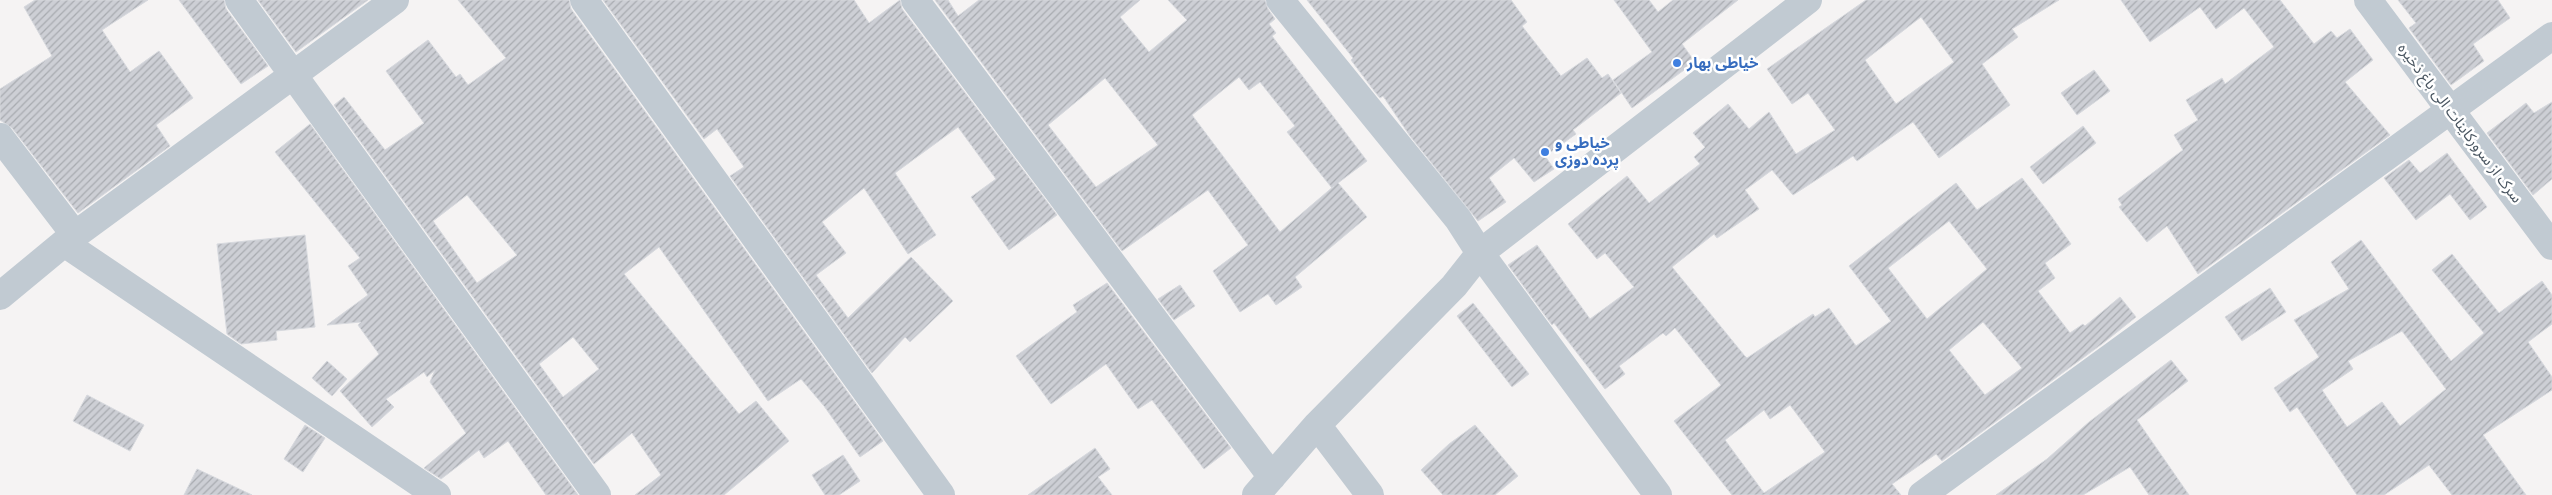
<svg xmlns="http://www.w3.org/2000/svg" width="2552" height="495" viewBox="0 0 2552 495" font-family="'Varela Round','Noto Sans Arabic',sans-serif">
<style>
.building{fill:url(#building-hatch);stroke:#d7d9de;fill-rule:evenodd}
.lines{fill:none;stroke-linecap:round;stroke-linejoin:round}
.minor{stroke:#c1cad2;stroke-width:28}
.shop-dot{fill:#3f7fe0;stroke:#fff;stroke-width:2}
.labels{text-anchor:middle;stroke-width:5;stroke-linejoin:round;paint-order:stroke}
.shop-label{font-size:15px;font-weight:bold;fill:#366cbe;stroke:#fff;text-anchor:start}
.street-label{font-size:15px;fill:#4a5661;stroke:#fff}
</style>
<defs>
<pattern id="building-hatch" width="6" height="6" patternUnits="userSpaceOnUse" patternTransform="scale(1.25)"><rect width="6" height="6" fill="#cdcfd5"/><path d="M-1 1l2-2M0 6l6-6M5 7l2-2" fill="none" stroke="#a8abb0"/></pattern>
</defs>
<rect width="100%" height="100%" fill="#f5f3f3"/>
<path class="building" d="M35,0H148L102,30L130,72L159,51L193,98L156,125L170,146L78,213L12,128L0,120V89L52,56L24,7Z
M179,0H224L226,9L268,66L241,84Z
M258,0H368L296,52Z
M458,0H569L571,9L883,441L860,457L824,406L801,379L768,401L659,247L624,274L739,414L756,401L789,441L724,495H635L661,475L632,433L594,464L334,105L344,97L385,150L424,123L386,71L428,40L456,77L460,74L468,85L506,58ZM467,195L517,255L477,283L433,221ZM573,337L599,369L563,397L539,364Z
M603,0H854L869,23L900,0L902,9L1057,215L1009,250L971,197L996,179L958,127L895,173L936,235L908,254L864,188L822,222L846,253L816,275L848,318L911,257L953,301L910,342L905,337L872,373L730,176L744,167L717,129L704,139Z
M935,0H948L958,16L979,0H1140L1120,17L1149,52L1187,20L1168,0H1265L1268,9L1275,19L1269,24L1276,33L1272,36L1367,161L1338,183L1367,217L1295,277L1302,287L1276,305L1268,294L1240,312L1213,271L1248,245L1208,190L1122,251ZM1239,77L1249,90L1260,82L1295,126L1287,132L1332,188L1334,186L1280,232L1192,115ZM1105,78L1158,145L1096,187L1048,125Z
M1307,0H1511L1527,22L1522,26L1561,76L1587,58L1602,78L1608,74L1621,93L1573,130L1576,134L1545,156L1554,169L1534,182L1514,158L1489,178L1506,202L1478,221L1410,136L1383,96L1380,98L1375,92L1351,60L1353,58Z
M1614,0H1649L1658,12L1673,0H1738L1682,44L1695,62L1632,108L1613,80L1652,52Z
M1866,0H2059L2012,29L2018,37L1982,64L2010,105L1939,158L1913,122L1857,161L1853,156L1793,195L1772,170L1745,190L1759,209L1717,238L1714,234L1672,267L1744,355L1747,358L1813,314L1815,317L1829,308L1856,346L1891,321L1849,266L1956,183L1977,210L2022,178L2049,213L2071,244L2045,263L2055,278L2038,291L2070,333L2083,324L2085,326L2120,297L2136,317L2102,344L1942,461L1936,454L1892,484L1901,495H1732L1674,421L1721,385L1675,328L1666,336L1663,333L1619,366L1625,374L1605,389L1554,323L1552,325L1508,265L1537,245L1590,319L1634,287L1605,253L1597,259L1568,224L1627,176L1649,203L1700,164L1694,157L1705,147L1693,133L1728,104L1749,129L1769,112L1796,154L1835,130L1808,93L1792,104L1767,69ZM1921,17L1954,62L1896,104L1865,60ZM1949,221L1987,269L1927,319L1888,268ZM1983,322L2022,368L1985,395L1949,350ZM1790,405L1825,452L1764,493L1725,440L1764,410L1770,419Z
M2121,0H2280L2314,44L2331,31L2337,38L2350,29L2373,60L2345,82L2390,135L2198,274L2167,226L2147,242L2119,207L2122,205L2118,199L2183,150L2174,135L2198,120L2186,100L2222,78L2225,84L2274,47L2244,8L2216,29L2200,7L2150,42Z
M2398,0H2498L2510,18L2473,44L2484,61L2451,85L2409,28L2416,23Z
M2094,70L2110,91L2077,115L2061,93Z
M2552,102V179L2533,195L2487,133L2526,103L2534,113Z
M310,124L578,495H546L508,441L484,458L479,450L441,479L424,468L466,433L430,382L435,370L427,377L424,372L386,399L394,407L372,427L340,391L379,354L358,325L361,322L327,325L368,295L348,266L360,258L275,152Z
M2083,126L2096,143L2043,184L2030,167Z
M2447,153L2487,207L2470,220L2450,194L2416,220L2384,178L2409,160L2420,173Z
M305,235L315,327L276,331L277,340L241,344L227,334L217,244Z
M2361,240L2451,361L2484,333L2432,270L2452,254L2499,313L2542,281L2552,295V324L2528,342L2552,377V390L2483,435L2526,495H2452L2429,465L2384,495H2357L2297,407L2290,412L2274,388L2319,357L2294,320L2349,289L2331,262ZM2402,331L2446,389L2400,426L2382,402L2347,427L2322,390L2353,369L2348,361Z
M1107,283L1231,448L1204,469L1152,400L1138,409L1106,364L1051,404L1016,356L1077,312L1073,305Z
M1180,285L1195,306L1174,320L1158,299Z
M2270,288L2286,312L2242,341L2225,317Z
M1473,303L1529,374L1512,387L1457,316Z
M2171,360L2188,381L2137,420L2189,495H2149L2130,467L2083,495H1996L2047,459L2089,422Z
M327,361L347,379L332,396L312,378Z
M87,395L144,425L130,451L73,421Z
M305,425L325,438L303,472L284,459Z
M1475,425L1518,476L1495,495H1443L1421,470L1449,444Z
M1095,448L1110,469L1098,477L1112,495H1028Z
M843,455L860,481L839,495H825L812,475Z
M197,469L252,495H184Z"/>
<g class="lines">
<path class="minor" d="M239,0L597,495
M584,0L941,495
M915,0L1272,477
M2368,0L2552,246
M0,137L75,235
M64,243L437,495
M0,296L64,243L395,0
M1317,425L1370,495
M1256,495L1317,425L1454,286L1480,253L1458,219L1280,0
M1658,495L1480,253L1808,0
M1922,495L2552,36"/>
</g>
<g class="shop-dot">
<circle cx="1677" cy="63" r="5"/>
<circle cx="1545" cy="152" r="5"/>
</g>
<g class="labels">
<g class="shop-label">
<text x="1687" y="68">خیاطی بهار</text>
<text x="1555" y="148">خیاطی و<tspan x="1555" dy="17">پرده دوزی</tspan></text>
</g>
<g class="street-label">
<text transform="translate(2460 123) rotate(53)" y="5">سرک از سرورکاینات الی باغ ذخیره</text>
</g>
</g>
</svg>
